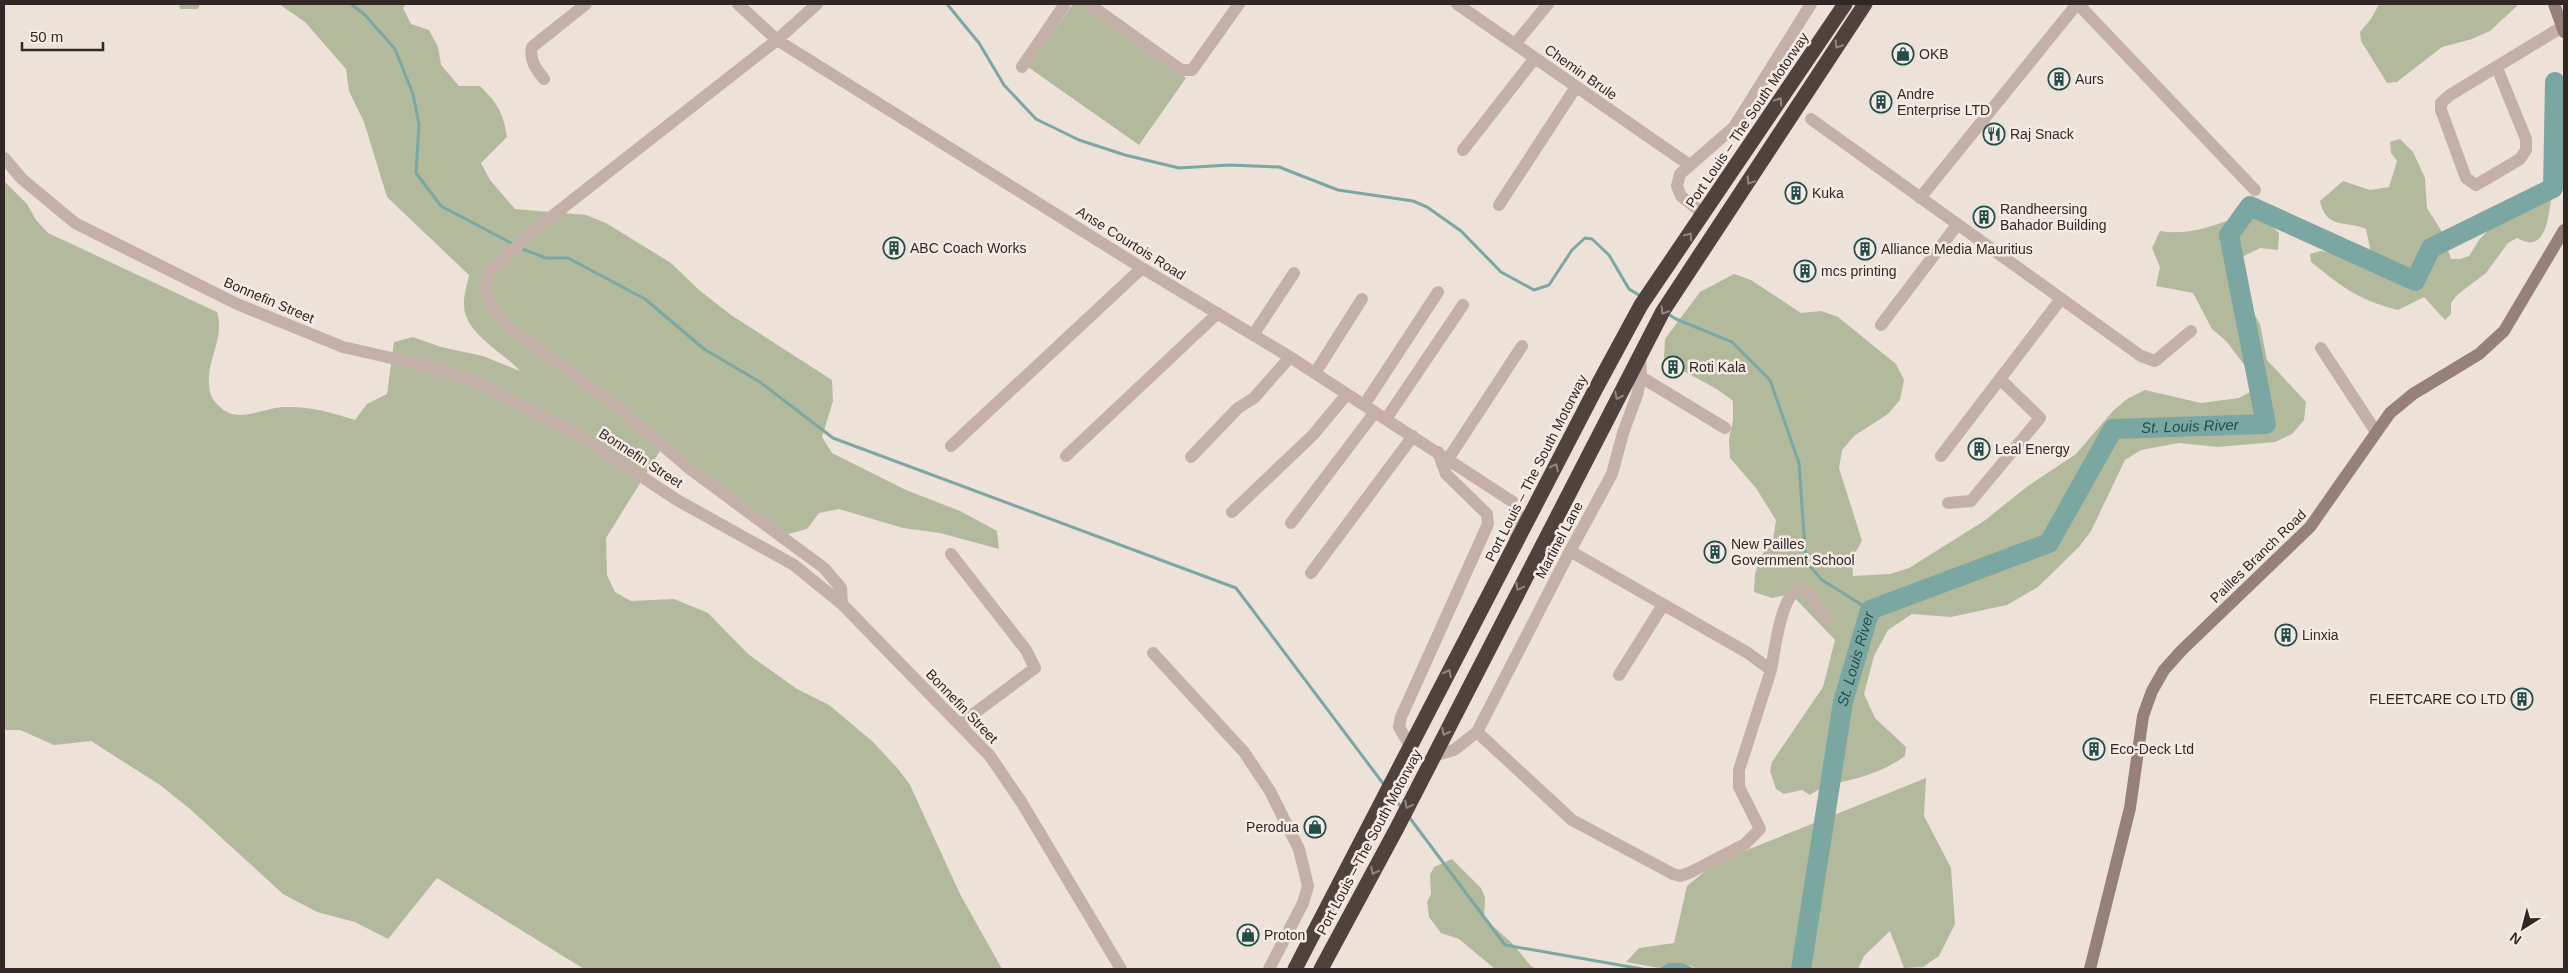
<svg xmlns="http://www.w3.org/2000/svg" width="2568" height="973" viewBox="0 0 2568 973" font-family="Arial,sans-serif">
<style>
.green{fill:#b3ba9b}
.water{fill:#7ba7a3}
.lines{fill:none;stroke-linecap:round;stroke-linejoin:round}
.stream{stroke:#7ba7a3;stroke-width:3}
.river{stroke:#7ba7a3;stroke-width:20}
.street{stroke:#c4b0a6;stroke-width:12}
.secondary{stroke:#978078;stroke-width:12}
.highway{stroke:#51423e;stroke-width:15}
.oneway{stroke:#938680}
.labels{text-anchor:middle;stroke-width:5;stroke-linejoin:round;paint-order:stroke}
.poi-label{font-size:14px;fill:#312826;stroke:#f6ebe4;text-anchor:start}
.street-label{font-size:14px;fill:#312826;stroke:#f6ebe4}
.water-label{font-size:15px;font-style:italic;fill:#214d4b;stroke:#f6ebe4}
</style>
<rect width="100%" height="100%" fill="#ede1d8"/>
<path class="green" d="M179,4H200L198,9H180Z
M279,4H406L403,8L411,24L429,30L438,47L441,65L459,86H480C498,104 503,112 507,137L481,163L490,180L515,209L586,215L606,223L671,263L699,290L731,315L832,380L833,401L822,437L832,453L906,490L960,511L997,531L999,549L940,533L903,528L839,509L819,513L807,529L788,534L660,451L606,538L607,575L615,592L631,601L674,599L708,613L748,654L797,689L829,705L872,741L899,770L910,785L960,894L1002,969H584L437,878L388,939L355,922L317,912L283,894L190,809L160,785L91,741L54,745L20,730H4V181L27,204L36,220L48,233L217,312C225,339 207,358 209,383C209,393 212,400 219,406C237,425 262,408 284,407C309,406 331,412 355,420L367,404L387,394L394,342L413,337L441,347L483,356L520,371C504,353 466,334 464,307C463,297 467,285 469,275L387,197L364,122L349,91L346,69L305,22Z
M1073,4H1081L1186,78L1139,145L1028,67Z
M2379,4H2519L2490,31L2472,39L2442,47L2397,82L2387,83L2361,41L2360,32L2371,19Z
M2400,139L2413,152L2425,178L2427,208L2442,232L2451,259H2460L2469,256L2479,240L2525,192L2551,200C2548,220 2545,254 2517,238L2508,243L2486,273L2457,295L2451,303V314L2445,320L2424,297L2398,310C2356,299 2344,288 2311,262L2310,254L2321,251L2367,257L2370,248L2366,229C2346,220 2326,230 2320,201L2343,181L2370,190L2389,187L2397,161L2391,153L2390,142Z
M2249,212L2266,220L2279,233L2278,250L2260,248L2244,256L2236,273L2241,291L2260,324L2267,360L2306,402L2304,420L2292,434L2275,442L2218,447L2179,443L2141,450L2125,460L2091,531L2079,547L2038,587L2007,605L1951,617L1912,614L1888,630L1874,656L1864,694L1875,718L1906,747L1905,756C1890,767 1873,774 1854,779C1834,784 1828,783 1810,795L1802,790L1784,794L1776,789L1770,771L1772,762L1823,687L1835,640L1791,594L1772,598L1754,592L1755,574L1761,556L1773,540L1776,520L1756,488L1730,458L1729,439L1733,420V401C1712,383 1686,375 1664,359L1665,339L1700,292L1734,274L1751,280L1801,313L1821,311L1838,317L1896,364L1904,380L1900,400L1888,414L1854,436L1842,450L1839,468L1862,541L1852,558L1853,576L1890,574L1909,568L1984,521L2028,486L2076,454L2113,411L2127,399L2145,390L2201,403L2239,398L2254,390L2249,371L2226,341L2212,329L2193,293L2156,286L2160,267L2152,248L2160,231C2192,236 2220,224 2249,212Z
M1926,778L1924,816L1951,868L1955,924L1939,956L1923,967L1904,968L1890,931L1864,956L1858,969H1696L1692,966L1668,963L1659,968L1626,962L1639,948L1674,943L1687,886L1715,863Z
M1452,859L1481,888L1485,898L1484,918L1513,944L1531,966L1536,969H1495L1459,939L1441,933L1429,917L1427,902L1431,894L1430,875L1434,867Z"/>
<path class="water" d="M1668,963H1682L1696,969H1658Z"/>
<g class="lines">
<path class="stream" d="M351,4L365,15L395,49L413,94L419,124L416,173L441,206L515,245
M947,4L979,43L1004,85L1036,119L1079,140L1125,155L1179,168L1229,165L1279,167L1338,190L1413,201L1427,207L1461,231L1501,272L1534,290L1549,285L1572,250L1585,238L1592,239L1609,255L1629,289L1642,297
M520,248L546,258H568L645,299L704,349L760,382L833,438L1236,588L1385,786
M1666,313L1676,319L1732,342L1770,380L1799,463L1806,562L1822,580L1870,610
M1390,793L1402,808
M1409,817L1505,945L1642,969"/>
<path class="river" id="s1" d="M1801,969L1843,702L1870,610L2049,543L2113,429L2266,424L2229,235L2250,206L2415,281L2431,248L2553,188L2555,82"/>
<path class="street" d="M738,4L777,40L1142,268L1290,357L1513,502C1521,514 1518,522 1514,535
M817,4L777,40L537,228L490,271C478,294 496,314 512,330L609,400L690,469L824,568L841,588L842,604
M1089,4L1181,70H1192L1239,4
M1457,4L1688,164
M2078,4L2255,190
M1515,44L1548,4
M1022,67L1065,4
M2497,68L2526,139V150L2520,159L2476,185L2466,178L2441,110V103L2450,95L2562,27
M544,79C536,69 529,60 532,47L586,4
M1811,119L2141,356L2155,361L2191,331
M1463,150L1535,58
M4,158L22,179L75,223L237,304L343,347L418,364L475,381L577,434L677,500L794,565L842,604L990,756L1022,803L1121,969
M1920,198L2077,4
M1499,205L1576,87
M1704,214L1681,196L1677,186L1680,174L1734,127L1811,4
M1881,325L1957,225
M1253,335L1294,273
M2321,348L2376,432
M1315,373L1362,299
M1641,377L1725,428
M1364,405L1438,292
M1386,419L1463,305
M951,446L1142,268
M1066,456L1218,313
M1941,456L2061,299
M1191,457L1238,408L1254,398L1290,357
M1448,459L1522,346
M1948,503L1971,501L2040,418L2000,379
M1232,512L1313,435L1347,394
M1291,523L1375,412
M951,554L1026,650L1035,668L960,724
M1311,573L1413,436
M1153,653L1244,752L1270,791L1299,849L1308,886L1303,903L1269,969
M1771,670C1775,650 1780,598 1799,588L1808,593L1826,619
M1619,675L1663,605
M1477,732L1572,820L1673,874L1680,876L1689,873L1745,844L1760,829L1739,787V770L1771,670L1748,653L1570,551
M1410,746L1399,727L1401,717L1488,524L1487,514L1446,474L1438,452
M1433,756L1454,750L1477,732L1570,551L1612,474L1623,433L1637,395L1641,377L1640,356"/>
<path class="secondary" d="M2554,4L2564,32
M2090,969L2130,808L2143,716L2152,691L2164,670L2182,650L2310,527L2390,413L2413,394L2479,354L2504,331L2564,230"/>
<path class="highway" d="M1295,969L1595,390L1641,305L1845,4
M1321,969L1397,828L1663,311L1865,4"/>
</g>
<defs><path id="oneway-chevron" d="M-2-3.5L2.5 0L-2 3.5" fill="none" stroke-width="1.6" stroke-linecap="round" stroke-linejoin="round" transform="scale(1.25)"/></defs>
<g class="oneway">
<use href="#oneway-chevron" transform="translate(1838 45) rotate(123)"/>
<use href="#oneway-chevron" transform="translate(1779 101) rotate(-56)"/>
<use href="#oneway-chevron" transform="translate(1750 181) rotate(123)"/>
<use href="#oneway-chevron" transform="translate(1689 236) rotate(-55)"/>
<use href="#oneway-chevron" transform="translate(1664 311) rotate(122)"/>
<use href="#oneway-chevron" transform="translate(1618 396) rotate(117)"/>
<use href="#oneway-chevron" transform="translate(1555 467) rotate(-63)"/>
<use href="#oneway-chevron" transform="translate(1519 587) rotate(117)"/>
<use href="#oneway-chevron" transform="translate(1448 673) rotate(-63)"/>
<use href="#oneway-chevron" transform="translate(1445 732) rotate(117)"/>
<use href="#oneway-chevron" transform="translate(1408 805) rotate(117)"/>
<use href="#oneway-chevron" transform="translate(1374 871) rotate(118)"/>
</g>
<defs>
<g id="shop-ring" transform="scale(1.125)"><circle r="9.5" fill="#f6ebe4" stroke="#214d4b" stroke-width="1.5"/><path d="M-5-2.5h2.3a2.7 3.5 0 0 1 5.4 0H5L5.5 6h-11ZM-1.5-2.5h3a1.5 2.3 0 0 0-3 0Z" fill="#214d4b"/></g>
<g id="building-ring" transform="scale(1.125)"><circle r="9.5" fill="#f6ebe4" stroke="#214d4b" stroke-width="1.5"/><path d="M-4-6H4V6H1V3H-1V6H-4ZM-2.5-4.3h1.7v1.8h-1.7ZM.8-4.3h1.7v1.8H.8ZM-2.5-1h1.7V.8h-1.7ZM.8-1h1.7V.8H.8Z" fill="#214d4b"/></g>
<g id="restaurant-ring" transform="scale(1.125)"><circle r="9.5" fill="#f6ebe4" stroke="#214d4b" stroke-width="1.5"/><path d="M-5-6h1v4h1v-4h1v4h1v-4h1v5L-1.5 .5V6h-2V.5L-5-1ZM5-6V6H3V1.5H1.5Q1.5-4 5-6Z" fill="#214d4b"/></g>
</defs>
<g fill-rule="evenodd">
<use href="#shop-ring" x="1903" y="54"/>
<use href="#building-ring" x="2059" y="79"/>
<use href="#building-ring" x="1881" y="102"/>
<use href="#restaurant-ring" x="1994" y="134"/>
<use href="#building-ring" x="1796" y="193"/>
<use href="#building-ring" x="1984" y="217"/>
<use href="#building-ring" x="894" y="248"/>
<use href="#building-ring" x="1865" y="249"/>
<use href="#building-ring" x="1805" y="271"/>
<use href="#building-ring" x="1673" y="367"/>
<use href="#building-ring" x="1979" y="449"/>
<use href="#building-ring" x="1715" y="552"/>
<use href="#building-ring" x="2286" y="635"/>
<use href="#building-ring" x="2522" y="699"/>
<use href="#building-ring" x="2094" y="749"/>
<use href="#shop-ring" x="1315" y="827"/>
<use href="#shop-ring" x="1248" y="935"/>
</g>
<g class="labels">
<g class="poi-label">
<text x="1919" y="59">OKB</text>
<text x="2075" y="84">Aurs</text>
<text x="1897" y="99">Andre<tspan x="1897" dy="16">Enterprise LTD</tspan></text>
<text x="2010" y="139">Raj Snack</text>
<text x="1812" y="198">Kuka</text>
<text x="2000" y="214">Randheersing<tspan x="2000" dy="16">Bahador Building</tspan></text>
<text x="910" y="253">ABC Coach Works</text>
<text x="1881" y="254">Alliance Media Mauritius</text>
<text x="1821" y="276">mcs printing</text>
<text x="1689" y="372">Roti Kala</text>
<text x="1995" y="454">Leal Energy</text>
<text x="1731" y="549">New Pailles<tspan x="1731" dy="16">Government School</tspan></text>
<text x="2302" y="640">Linxia</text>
<text x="2506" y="704" text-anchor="end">FLEETCARE CO LTD</text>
<text x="2110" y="754">Eco-Deck Ltd</text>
<text x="1299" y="832" text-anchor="end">Perodua</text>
<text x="1264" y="940">Proton</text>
</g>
<g class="street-label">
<text transform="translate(1581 72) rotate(35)" y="5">Chemin Brule</text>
<text transform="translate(1747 120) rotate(-56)" y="5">Port Louis – The South Motorway</text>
<text transform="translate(1131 243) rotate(32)" y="5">Anse Courtois Road</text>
<text transform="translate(269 300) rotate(23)" y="5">Bonnefin Street</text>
<text transform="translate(641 458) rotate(33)" y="5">Bonnefin Street</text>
<text transform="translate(1536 468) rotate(-63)" y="5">Port Louis – The South Motorway</text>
<text transform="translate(1559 540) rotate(-62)" y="5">Martinel Lane</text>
<text transform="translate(2258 556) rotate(-44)" y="5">Pailles Branch Road</text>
<text transform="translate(962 706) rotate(46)" y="5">Bonnefin Street</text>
<text transform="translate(1369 842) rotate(-62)" y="5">Port Louis – The South Motorway</text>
</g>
<g class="water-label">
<text dy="5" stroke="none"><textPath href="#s1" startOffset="765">St. Louis River</textPath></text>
<text dy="5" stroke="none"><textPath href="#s1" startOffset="315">St. Louis River</textPath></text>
</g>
</g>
<rect width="2568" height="973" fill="none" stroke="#312826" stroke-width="10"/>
<g transform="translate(2523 928) rotate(216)" stroke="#f6ebe4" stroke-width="4" paint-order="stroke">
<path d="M0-4L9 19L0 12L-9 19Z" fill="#312826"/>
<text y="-8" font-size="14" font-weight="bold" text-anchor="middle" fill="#312826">N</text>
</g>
<path d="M22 42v8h81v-8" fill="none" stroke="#312826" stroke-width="2.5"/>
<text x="30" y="42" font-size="15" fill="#312826" stroke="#f6ebe4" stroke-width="4" paint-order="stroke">50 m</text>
</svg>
